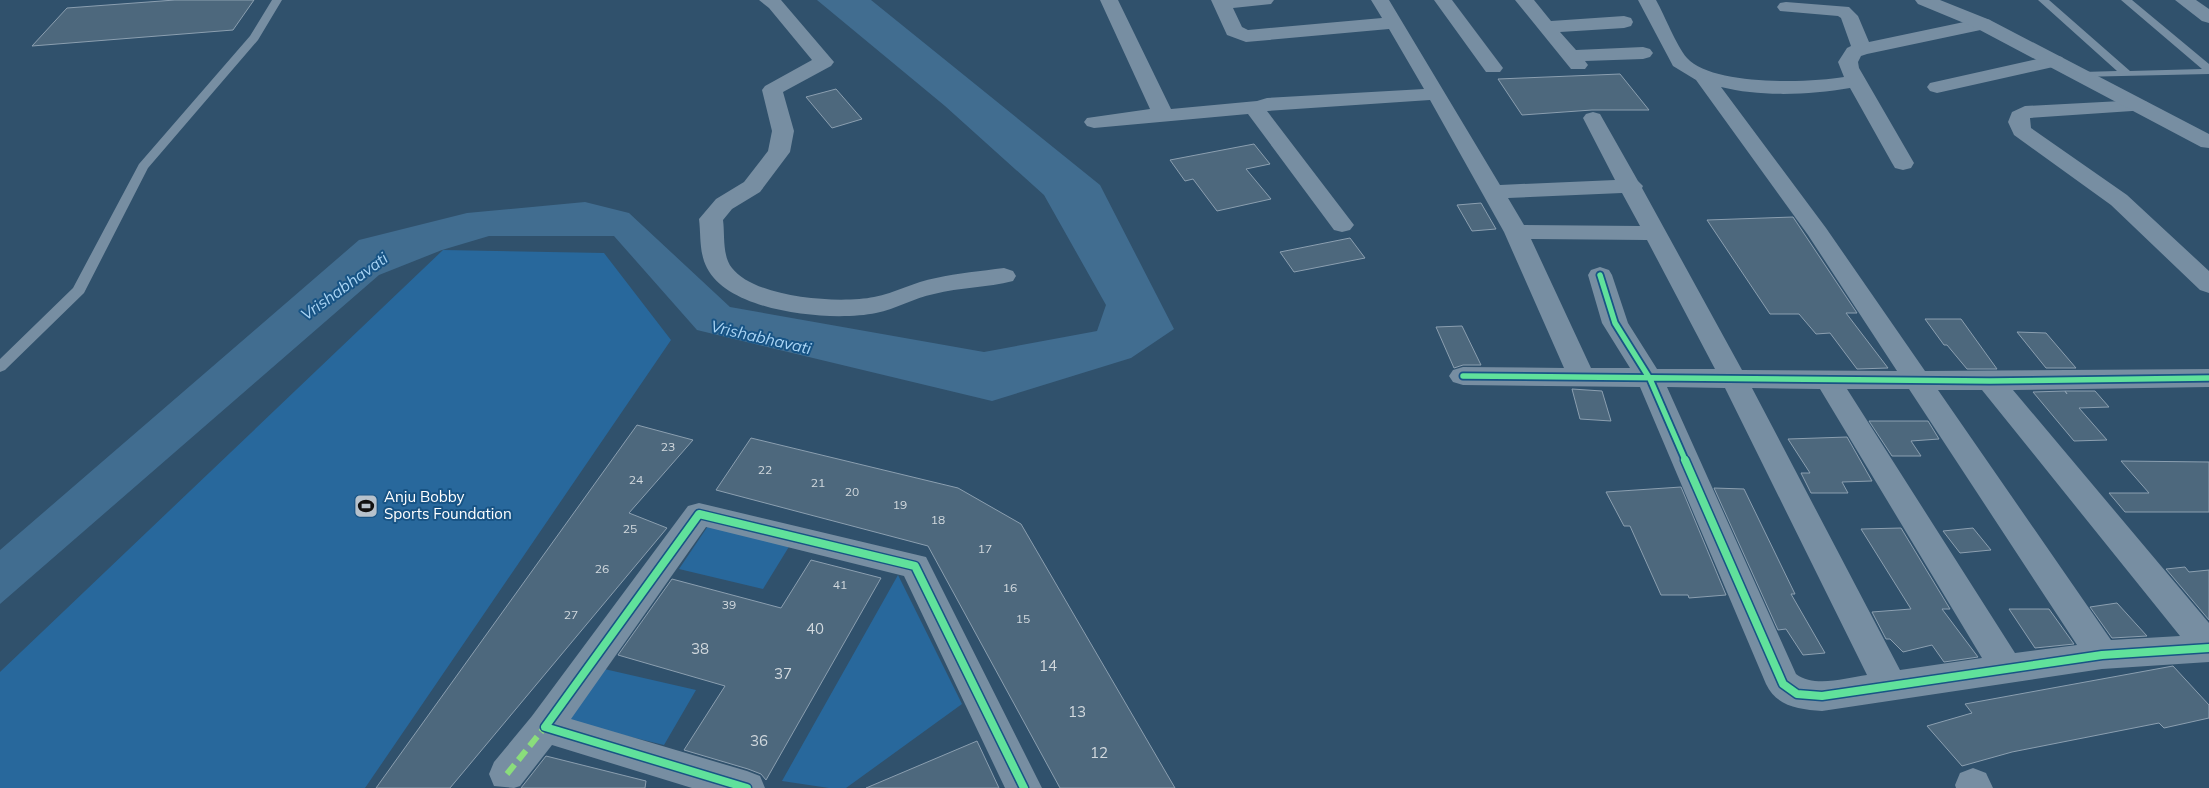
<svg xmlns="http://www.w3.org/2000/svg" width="2209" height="788" viewBox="0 0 2209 788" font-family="Mulish,sans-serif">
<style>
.green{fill:#28689c}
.water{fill:#416d90}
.building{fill:#4d687d;stroke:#8b9fb0}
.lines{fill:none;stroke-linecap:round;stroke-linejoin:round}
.service{fill:#778ea2;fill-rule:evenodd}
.minor{fill:#778ea2;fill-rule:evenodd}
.tertiary{fill:#778ea2;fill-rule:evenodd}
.quiet{stroke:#8add7b;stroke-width:6;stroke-dasharray:12 6;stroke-linecap:butt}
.cycleway-far1-casing{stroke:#185485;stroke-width:9}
.cycleway-casing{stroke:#185485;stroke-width:11}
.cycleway-far1{stroke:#60e19b;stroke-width:5.5}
.cycleway{stroke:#60e19b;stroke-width:8}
.labels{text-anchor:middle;stroke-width:4;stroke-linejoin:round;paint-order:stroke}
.number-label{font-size:12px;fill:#d2d9de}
.poi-label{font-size:15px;fill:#fff;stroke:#185485;text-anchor:start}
.near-number-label{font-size:15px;fill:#d2d9de}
.water-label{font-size:16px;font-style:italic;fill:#a9d4f4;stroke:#185485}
</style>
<rect width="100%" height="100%" fill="#30516c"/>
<path class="green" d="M443,250L604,253L671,340L365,788H0V672Z
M708,526L790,545L763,589L679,569Z
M898,575L962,704L846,788H829L782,781Z
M600,668L696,690L664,745L565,721Z"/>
<path class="water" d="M817,0H871L1100,185L1174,329L1131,358L992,401L697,330L614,236H489L442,250L379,275L0,604V550L359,240L467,213L585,202L629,213L730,307L984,352L1097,331L1106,305L1044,195L945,106Z"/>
<path class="building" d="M175,0H254L233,30L32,46L67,8Z
M1620,74L1649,110H1592L1522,115L1498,79Z
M836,89L862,119L832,128L806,97Z
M1254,144L1270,164L1246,169L1271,199L1217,211L1193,179L1185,181L1170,160Z
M1481,203L1496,229L1472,231L1457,205Z
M1793,217L1857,313H1846L1888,368L1857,369L1830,333L1816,334L1799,314H1770L1707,220Z
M1350,238L1365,258L1294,272L1280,252Z
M1925,319H1961L1997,369H1967L1947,345H1944Z
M1462,326L1481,365H1463L1454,368L1436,327Z
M2017,332L2046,333L2076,368H2046Z
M1572,389L1602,391L1611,421L1580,419Z
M2065,391H2095L2109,407L2079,408L2107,440L2074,441L2033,392L2065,391L2067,394Z
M1869,421H1928L1939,439L1911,441L1921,456H1892Z
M637,425L693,440L629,513L667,528L450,788H376Z
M1847,437L1872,481L1842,482L1848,493H1811L1801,473H1810L1788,439Z
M751,438L958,488L1021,524L1175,788H1060L928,546L716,490Z
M2121,461L2209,462V512H2125L2109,493H2149Z
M1681,487L1726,595L1689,598L1688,595H1661L1630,526H1624L1606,492Z
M1714,488L1744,489L1795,594H1791L1825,653L1803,655L1786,629L1778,630Z
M1901,528L1950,609H1942L1978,657L1944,662L1932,645L1903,652L1890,639H1886L1872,612L1911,609L1861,529Z
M1973,528L1991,550L1960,553L1943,531Z
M811,560L881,578L766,780L761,774L748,769L684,750L725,686L618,655L672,579L781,608Z
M2185,567L2189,572L2209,570V620L2166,569Z
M2117,603L2147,636L2112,638L2090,607Z
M2009,609H2049L2074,644L2035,648Z
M2173,666L2209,705V718L2164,728L2159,723L2012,752L1962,766L1927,726L1972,713L1965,704Z
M977,741L999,788H866Z
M546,756L646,781L645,788H521Z"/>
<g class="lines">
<path class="service" d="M272,0H282L258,40L148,168L84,293L5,370L0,372V359L73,288L139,164L250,36Z
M2038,0H2049L2130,71L2202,69L2121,0H2132L2209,64V74L2078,77V73L2082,72L2117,71Z"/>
<path class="minor" d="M759,0H781L834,62L831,66L783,92L794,131L790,152L760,192L732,209L723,220C725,234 722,256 732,268C755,298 839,304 874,297C895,293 914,282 936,278C958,273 981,271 1004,268L1013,271L1016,276L1013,281C987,288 960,287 934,294C914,298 896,309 876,313C832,322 730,313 707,268C699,253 701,235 699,219L716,199L744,182L768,151L772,131L762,90L765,86L812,60L769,8Z
M1100,0H1118L1171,109L1257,101L1267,98L1424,89L1389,29L1246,42L1227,35L1211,0H1274L1271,4L1233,8L1242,27L1248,30L1382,18L1371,0H1389L1500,185L1615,180L1583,118L1586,114L1593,112L1600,114L1638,181L1643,186L1642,188L1742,370L1897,371L1808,235L1696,80L1673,66L1638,0H1656C1665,16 1676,45 1687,58C1712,86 1809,83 1844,77L1838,62L1847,48L1851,46L1841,18L1838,16L1780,11L1777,7L1780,3L1786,2L1849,7L1858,16L1869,42L1983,18L1990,20L1992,24L1990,28L1867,54L1861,56L1858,62L1859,68L1914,163L1911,168L1903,170L1895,168L1892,163L1850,88C1809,95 1761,97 1721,87L1826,228L1925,371L2209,369V387L2013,390L2209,623V662L2102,669L1822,711C1799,709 1777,707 1766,684L1640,387L1463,385L1453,382L1449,376L1453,370L1463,367L1564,368L1504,232L1430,100L1267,111L1354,225L1350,230L1342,232L1334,230L1248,114L1094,128L1087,126L1084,122L1087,118L1150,109ZM1622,193L1640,226L1524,225L1508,198ZM1531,239L1647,240L1715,369H1657L1628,323L1612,275L1609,270L1600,267L1591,270L1588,275L1602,323L1630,368H1591ZM1667,387L1725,388L1867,675C1845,678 1815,688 1796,674ZM1752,388L1820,389L1982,658L1900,670ZM1847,389H1909L2077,645L2015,653ZM1938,390H1982L2180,636L2111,640Z
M1434,0H1452L1503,68L1500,72H1486Z
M1515,0H1534L1551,21L1624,16L1631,18L1633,22L1631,26L1624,28L1560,32L1576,50L1643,47L1650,49L1653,53L1650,57L1643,59L1585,61L1588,65L1585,69H1571Z
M2175,0H2196L2209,9V23L2202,21Z
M2055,55L2062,57L2065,61L2062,65L1937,93L1930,91L1927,87L1930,83Z
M2140,100L2147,102L2150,106L2147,110L2030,118L2031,128L2127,195L2209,271V293L2200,290L2111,205L2014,135L2008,122L2012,112L2025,106Z
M699,503L926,557L1042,788H1005L904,576L706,527L571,719L747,771L760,776L765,788H692L552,745L520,786L514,788L494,786L489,774L494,762L532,716L688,506Z
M1973,768L1986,773L1993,788H1956L1955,785L1960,773Z"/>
<path class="tertiary" d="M1915,0H1940L1990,20L2209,134V148L2201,147L1976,28L1918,4Z"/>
<path class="quiet" d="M507,774L545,727"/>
<g class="cycleway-far1-casing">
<path id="cycleway-far1" d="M1600,275L1615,323L1650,379L1686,462
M1463,376L1990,381L2209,378"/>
</g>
<g class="cycleway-casing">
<path id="cycleway" d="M1685,460L1783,684L1797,694L1822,696L2102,655L2209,648
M747,788L545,727L699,514L915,566L1024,788"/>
</g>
<use href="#cycleway-far1" class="cycleway-far1"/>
<use href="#cycleway" class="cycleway"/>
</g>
<defs>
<g id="stadium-square" transform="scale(1.25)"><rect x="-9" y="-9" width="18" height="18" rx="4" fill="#b7c2cc" stroke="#185485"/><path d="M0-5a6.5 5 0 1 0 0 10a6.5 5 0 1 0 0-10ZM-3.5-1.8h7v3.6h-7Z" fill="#111"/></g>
</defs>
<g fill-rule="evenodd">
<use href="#stadium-square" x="366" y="506"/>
</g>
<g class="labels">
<g class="number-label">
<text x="668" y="451">23</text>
<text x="765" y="474">22</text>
<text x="636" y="484">24</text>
<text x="818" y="487">21</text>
<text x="852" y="496">20</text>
<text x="900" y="509">19</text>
<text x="938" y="524">18</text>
<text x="630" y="533">25</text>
<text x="985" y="553">17</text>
<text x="602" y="573">26</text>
<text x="840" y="589">41</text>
<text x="1010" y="592">16</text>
<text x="729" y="609">39</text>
<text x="571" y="619">27</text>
<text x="1023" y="623">15</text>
</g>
<g class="poi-label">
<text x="384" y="502">Anju Bobby<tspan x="384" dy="17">Sports Foundation</tspan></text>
</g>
<g class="near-number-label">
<text x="815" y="634">40</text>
<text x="700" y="654">38</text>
<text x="1048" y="671">14</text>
<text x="783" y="679">37</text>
<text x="1077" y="717">13</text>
<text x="759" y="746">36</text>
<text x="1099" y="758">12</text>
</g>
<g class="water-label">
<text transform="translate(344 286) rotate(-36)" y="6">Vrishabhavati</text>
<text transform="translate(761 337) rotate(13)" y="6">Vrishabhavati</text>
</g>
</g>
</svg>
